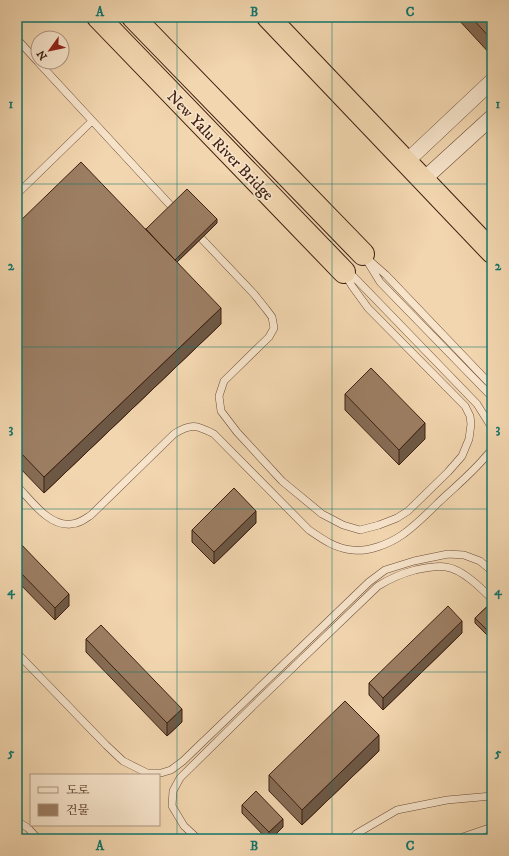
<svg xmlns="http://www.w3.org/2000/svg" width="509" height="856" viewBox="0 0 509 856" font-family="'IM FELL DW Pica','Noto Serif KR',serif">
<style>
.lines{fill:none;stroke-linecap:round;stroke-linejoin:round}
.lane-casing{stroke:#6b4d38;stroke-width:8}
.street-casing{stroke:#6b4d38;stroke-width:16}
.highway-casing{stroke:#3e1f11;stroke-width:24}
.lane{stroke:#f7e4cb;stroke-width:7}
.street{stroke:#f7e4cb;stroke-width:15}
.highway{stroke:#f2d6af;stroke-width:22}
.wall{fill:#866c55;stroke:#3e1f11}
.shaded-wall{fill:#6d5845;stroke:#3e1f11}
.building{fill:#9c7e63;stroke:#3e1f11}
.grid{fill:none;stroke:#0f766e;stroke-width:1;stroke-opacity:0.55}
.labels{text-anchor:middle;stroke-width:3.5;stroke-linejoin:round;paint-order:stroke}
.street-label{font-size:16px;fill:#3e1f11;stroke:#f7e4cb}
.neatline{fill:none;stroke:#0f766e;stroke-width:1.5}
.grid-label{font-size:13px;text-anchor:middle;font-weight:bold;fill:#0f766e}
</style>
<rect width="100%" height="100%" fill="#f2d6af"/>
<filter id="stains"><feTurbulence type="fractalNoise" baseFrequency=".005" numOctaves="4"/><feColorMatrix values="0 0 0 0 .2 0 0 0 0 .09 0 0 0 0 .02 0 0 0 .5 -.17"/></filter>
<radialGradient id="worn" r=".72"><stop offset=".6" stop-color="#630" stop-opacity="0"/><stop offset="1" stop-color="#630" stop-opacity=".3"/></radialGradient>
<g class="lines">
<g class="lane-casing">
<path id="lane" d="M17,39L38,62
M38,62L172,207
M17,194L92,121
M201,238L254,294L266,309L272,317L274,328L269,337L224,381L219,396L221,411L237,432L282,481L322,514L343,525L360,530L379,525L397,518L408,511L448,472L462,456L469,439L471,424L470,416L465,406L368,308L352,286L345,274
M364,256L380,282L492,397
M369,260L386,275L492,386
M346,273L354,277L477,404L492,428
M17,486C31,500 49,527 71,524C79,524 85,519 91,515L174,434C191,423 197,425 214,434L309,530C322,539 336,549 353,550C368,552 389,544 402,535C415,526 427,514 438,503C457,485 477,469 492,449
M17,653L106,745L123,761L147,773H161L171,770L183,761L369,582L385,570L414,561L448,554L464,555L480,561L492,571
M17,821L28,828L38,839
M198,839L184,826L172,806L173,791L180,778L255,704L378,586C391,578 400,574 415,570C425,568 436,565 446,567C462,569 481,588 492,599
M351,839L356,834L397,810L447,800L492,796
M457,839L492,827"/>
</g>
<g class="street-casing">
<path id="street" d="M406,162L492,81
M423,180L492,117"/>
</g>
<g class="highway-casing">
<path id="highway" d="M98,17L344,272
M133,17L363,254
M268,17L492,252"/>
</g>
<use href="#lane" class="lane"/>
<use href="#street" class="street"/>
<use href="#highway" class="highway"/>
</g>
<path class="wall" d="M456,17H492V56Z
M217,223L177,262L221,324L44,493L17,465V224L146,229Z
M345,394L425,439L399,465L345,410Z
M256,523L214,564L192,542V530Z
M17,540L69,606L55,620L17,581Z
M492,602V640L475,623V618Z
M462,633L383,710L369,695V683Z
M86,639L182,722L167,736L86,652Z
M379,751L302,825L269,791V775Z
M242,805L283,827L271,839H267L242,813Z"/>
<path class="shaded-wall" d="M217,219V223L174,265V260Z
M221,308V324L44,493V477Z
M425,423V439L399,465V450Z
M256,511V523L214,564V552Z
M69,594V606L55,620V608Z
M462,621V633L383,710V698Z
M182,709V722L167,736V723Z
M379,735V751L302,825V810Z
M283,819V827L271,839H269V832Z"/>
<path class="building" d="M471,17H492V40Z
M81,162L221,308L44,477L17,449V224Z
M187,189L217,219L175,260L146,229Z
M371,368L425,423L399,450L345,394Z
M234,488L256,511L214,552L192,530Z
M17,540L69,594L55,608L17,569Z
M492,602V635L475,618Z
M448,606L462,621L383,698L369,683Z
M101,625L182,709L167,723L86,639Z
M345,701L379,735L302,810L269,775Z
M256,791L283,819L269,832L242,805Z"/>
<path class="grid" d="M177,17V839M332,17V839M17,184H492M17,347H492M17,509H492M17,672H492"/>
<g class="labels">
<g class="street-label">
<text transform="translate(221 145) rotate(46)" y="6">New Yalu River Bridge</text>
</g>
</g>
<rect width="509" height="856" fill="none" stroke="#f2d6af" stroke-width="44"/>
<rect x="30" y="774" width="130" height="52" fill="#f7e4cb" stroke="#ad9581"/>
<rect x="38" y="787" width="20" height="6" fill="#f7e4cb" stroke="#ad9581"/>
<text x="66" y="794" font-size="12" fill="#3e1f11">도로</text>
<rect x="38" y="804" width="20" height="12" fill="#9c7e63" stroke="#ad9581"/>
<text x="66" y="814" font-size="12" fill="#3e1f11">건물</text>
<g transform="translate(50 50) rotate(237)"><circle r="19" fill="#f7e4cb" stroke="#ad9581"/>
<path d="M0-3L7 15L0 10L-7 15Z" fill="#8f2418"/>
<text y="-6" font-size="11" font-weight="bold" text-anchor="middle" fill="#3e1f11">N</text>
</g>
<rect x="22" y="22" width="465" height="812" class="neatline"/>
<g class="grid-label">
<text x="100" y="16">A</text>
<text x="254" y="16">B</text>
<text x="410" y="16">C</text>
<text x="11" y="108">1</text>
<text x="498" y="108">1</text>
<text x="11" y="270">2</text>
<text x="498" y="270">2</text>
<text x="11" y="433">3</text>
<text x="498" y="433">3</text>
<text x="11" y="595">4</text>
<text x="498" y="595">4</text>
<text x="11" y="757">5</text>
<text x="498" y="757">5</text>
<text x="100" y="850">A</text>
<text x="254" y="850">B</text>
<text x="410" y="850">C</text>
</g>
<rect width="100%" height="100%" filter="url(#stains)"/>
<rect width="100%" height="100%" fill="url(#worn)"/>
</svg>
